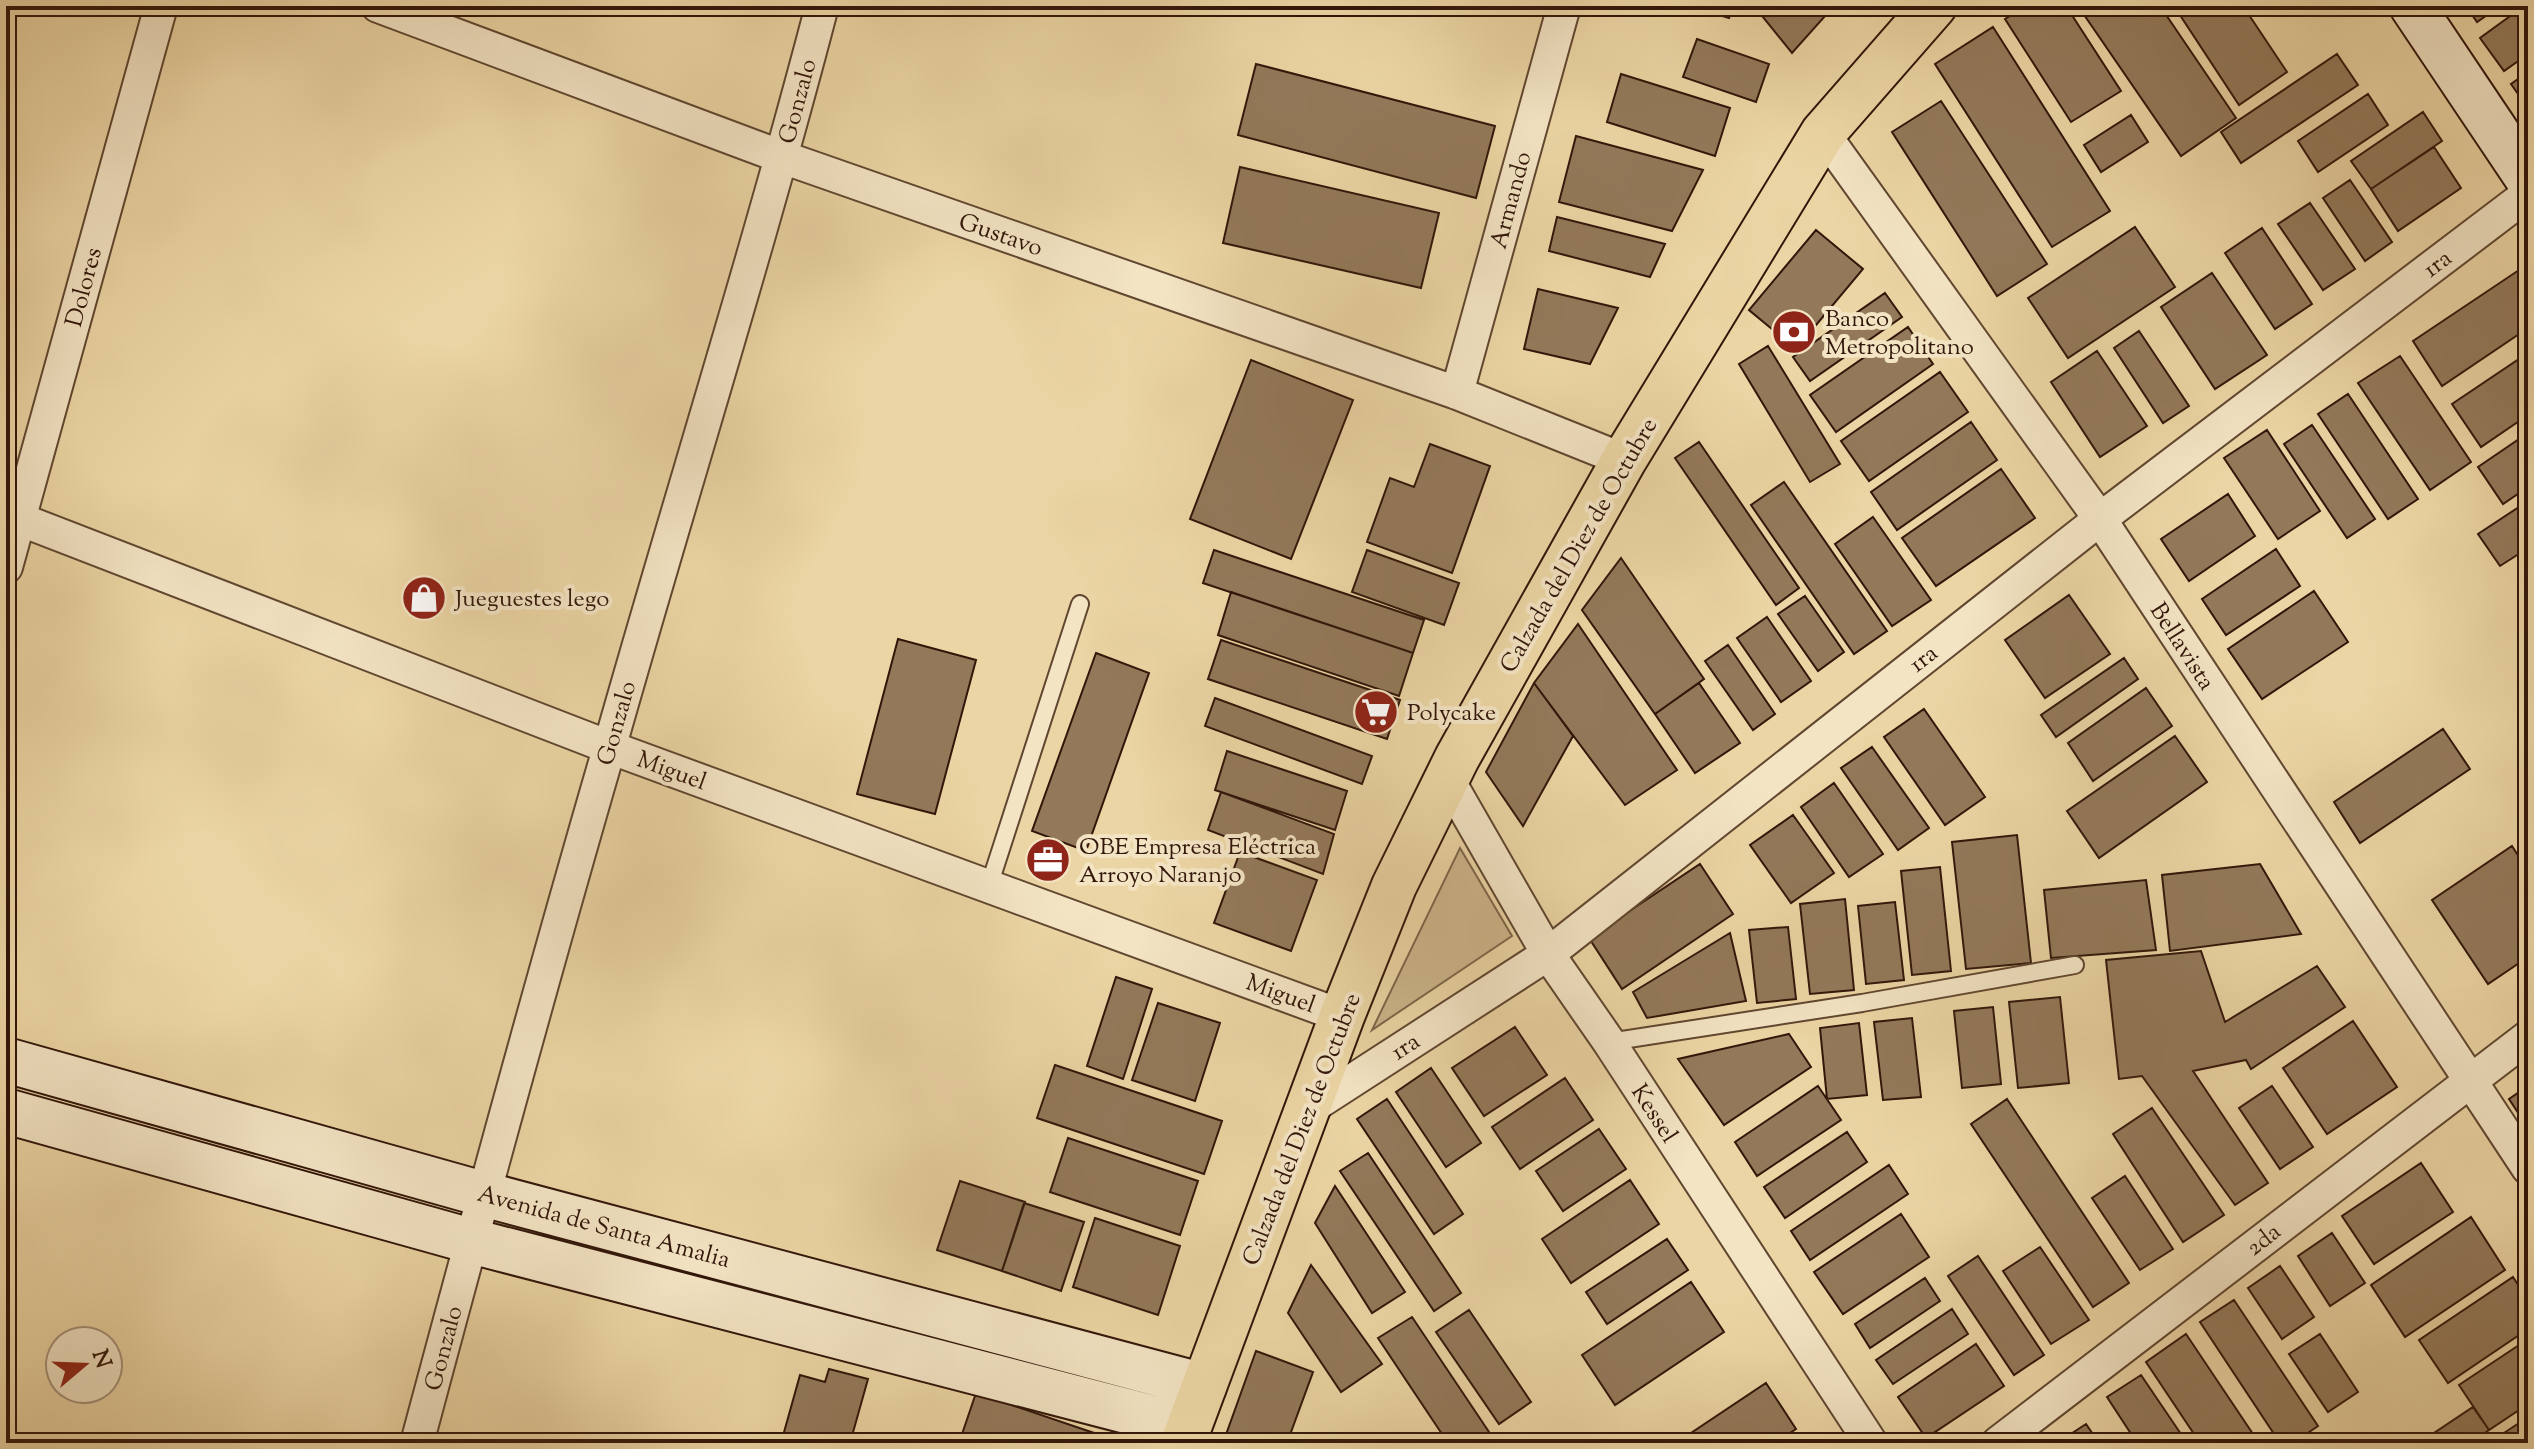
<svg xmlns="http://www.w3.org/2000/svg" width="2534" height="1449" viewBox="0 0 2534 1449" font-family="'Sorts Mill Goudy',serif">
<style>
.green{fill:#ccb58a;stroke:#7f664a;stroke-width:2}
.building{fill:#93795a;stroke:#32160a;stroke-width:2}
.lines{fill:none;stroke-linecap:round;stroke-linejoin:round}
.lane-casing{stroke:#604630;stroke-width:20}
.street-casing{stroke:#604630;stroke-width:36}
.secondary-casing{stroke:#32160a;stroke-width:48}
.primary-casing{stroke:#32160a;stroke-width:48}
.lane{stroke:#f3e4c4;stroke-width:16}
.street{stroke:#f3e4c4;stroke-width:32}
.secondary{stroke:#f3e4c4;stroke-width:44}
.primary{stroke:#ecd5a4;stroke-width:44}
.labels{text-anchor:middle;stroke-width:8;stroke-linejoin:round;paint-order:stroke}
.street-label{font-size:24px;fill:#32160a;stroke:#f3e4c4}
.poi-label{font-size:24px;fill:#32160a;stroke:#f3e4c4;text-anchor:start}
</style>
<rect width="100%" height="100%" fill="#ecd5a4"/>
<filter id="stains"><feTurbulence type="fractalNoise" baseFrequency=".0025" numOctaves="4"/><feColorMatrix values="0 0 0 0 .2 0 0 0 0 .09 0 0 0 0 .02 0 0 0 .5 -.17"/></filter>
<radialGradient id="worn" r=".72"><stop offset=".6" stop-color="#630" stop-opacity="0"/><stop offset="1" stop-color="#630" stop-opacity=".3"/></radialGradient>
<path class="green" d="M1460,848L1512,936L1372,1030Z"/>
<path class="building" d="M1689,6H1733L1729,18Z
M1754,6H1834L1792,53Z
M2026,6H2066L2121,91L2071,122L2005,19Z
M2078,6H2160L2236,118L2181,156Z
M2174,6H2243L2287,72L2239,105Z
M2466,6H2500L2477,22Z
M2524,6H2528V54L2504,71L2480,38Z
M1993,27L2110,211L2052,247L1935,64Z
M1697,39L1769,64L1756,102L1683,77Z
M2337,54L2358,85L2241,163L2221,132Z
M1256,64L1495,126L1476,198L1238,135Z
M2528,72V108L2511,84Z
M1621,74L1730,108L1715,156L1607,122Z
M2368,94L2388,125L2318,172L2298,141Z
M1941,101L2047,264L1997,296L1892,132Z
M2423,112L2442,141L2371,189L2351,161Z
M2131,115L2148,142L2101,172L2084,145Z
M1576,136L1703,170L1672,231L1559,202Z
M2434,147L2461,188L2398,231L2371,189Z
M1240,167L1439,213L1421,288L1223,243Z
M2350,180L2392,242L2365,261L2323,198Z
M2310,203L2355,269L2323,290L2278,224Z
M1557,217L1665,244L1650,277L1549,251Z
M2135,227L2175,287L2068,358L2028,298Z
M2262,228L2312,304L2275,329L2225,253Z
M1816,230L1863,269L1796,349L1749,310Z
M2528,264V328L2442,386L2413,341Z
M2212,273L2267,355L2215,389L2161,307Z
M1538,289L1618,308L1590,364L1524,349Z
M1885,293L1902,317L1810,381L1793,357Z
M1908,327L1933,364L1836,432L1810,395Z
M2139,331L2189,406L2163,423L2114,348Z
M1768,346L1840,464L1810,482L1739,364Z
M2097,351L2147,426L2100,457L2051,382Z
M2528,353V415L2481,447L2452,404Z
M2400,356L2471,462L2430,490L2358,383Z
M1251,360L1353,400L1291,559L1190,519Z
M1940,372L1968,412L1869,481L1841,441Z
M2348,394L2418,499L2388,519L2318,414Z
M1971,422L1997,460L1897,530L1871,492Z
M2312,425L2375,519L2347,538L2284,444Z
M2267,430L2320,511L2278,539L2224,458Z
M2528,433V487L2503,504L2478,467Z
M1699,442L1799,588L1776,605L1675,458Z
M1430,444L1490,466L1452,573L1367,542L1390,478L1414,487Z
M2001,469L2035,518L1936,586L1902,538Z
M1784,482L1887,631L1854,654L1751,505Z
M2228,494L2255,536L2189,581L2161,539Z
M2528,501V548L2500,566L2478,534Z
M1873,517L1931,600L1892,626L1835,544Z
M2276,549L2300,586L2226,635L2202,599Z
M1214,550L1424,620L1413,653L1203,583Z
M1367,550L1459,583L1444,625L1352,592Z
M1621,558L1704,679L1655,714L1582,610Z
M2314,591L2348,642L2262,699L2228,649Z
M1231,592L1413,653L1399,696L1218,635Z
M2069,595L2110,654L2045,698L2005,640Z
M1805,596L1844,652L1818,671L1778,614Z
M1767,617L1811,681L1781,702L1737,638Z
M1578,624L1677,770L1625,805L1534,683Z
M898,639L976,660L935,814L857,794Z
M1221,640L1400,700L1387,739L1208,679Z
M1728,645L1775,714L1753,730L1705,661Z
M1096,653L1149,673L1086,851L1032,831Z
M2124,658L2138,679L2056,737L2041,715Z
M1534,683L1573,736L1523,826L1486,772Z
M1699,683L1740,743L1695,773L1655,714Z
M2146,688L2172,726L2093,781L2068,743Z
M1215,698L1372,756L1362,784L1205,726Z
M1924,709L1985,797L1945,825L1884,737Z
M2443,729L2470,769L2360,843L2334,802Z
M2175,736L2207,782L2099,858L2067,811Z
M1872,747L1929,828L1898,850L1841,768Z
M1227,751L1347,791L1335,830L1215,790Z
M1834,783L1883,854L1849,877L1801,807Z
M1221,792L1334,834L1323,874L1208,830Z
M1793,815L1834,873L1791,903L1750,845Z
M2017,835L2031,963L1966,969L1952,842Z
M2512,846L2528,871V957L2488,984L2432,900Z
M1240,852L1317,880L1291,951L1214,923Z
M1700,864L1733,914L1622,989L1589,938Z
M2260,864L2301,934L2170,951L2162,875Z
M1940,867L1951,971L1912,975L1901,871Z
M2146,880L2156,950L2051,958L2044,890Z
M1845,899L1854,990L1810,994L1800,904Z
M1895,902L1904,980L1866,984L1858,906Z
M1788,927L1796,999L1757,1003L1749,930Z
M1730,933L1746,1001L1647,1018L1633,992Z
M2201,951L2225,1022L2317,966L2345,1007L2251,1069L2246,1060L2193,1071L2268,1183L2235,1205L2142,1076L2119,1079L2106,960Z
M1116,977L1152,989L1123,1079L1087,1066Z
M2060,997L2069,1083L2018,1088L2009,1002Z
M1158,1003L1220,1023L1195,1101L1132,1080Z
M1993,1007L2001,1084L1962,1088L1954,1011Z
M1912,1018L1921,1097L1883,1100L1874,1022Z
M2353,1021L2397,1087L2327,1134L2283,1068Z
M1859,1023L1867,1095L1827,1099L1820,1028Z
M1515,1027L1547,1075L1484,1116L1452,1068Z
M1789,1034L1811,1067L1724,1125L1678,1059Z
M1055,1065L1222,1121L1204,1174L1037,1118Z
M1431,1068L1481,1143L1446,1167L1396,1092Z
M1565,1078L1593,1120L1520,1169L1492,1127Z
M1818,1086L1841,1120L1757,1176L1735,1142Z
M2272,1086L2313,1147L2280,1169L2239,1108Z
M2528,1086V1128L2509,1099Z
M1387,1099L1463,1214L1434,1234L1357,1119Z
M2007,1099L2129,1283L2093,1307L1971,1124Z
M2152,1108L2224,1215L2183,1242L2113,1134Z
M1599,1129L1626,1169L1563,1211L1536,1171Z
M1847,1132L1867,1162L1785,1218L1764,1187Z
M1068,1138L1198,1181L1180,1235L1050,1192Z
M1368,1153L1461,1293L1434,1311L1340,1171Z
M2421,1163L2453,1212L2374,1264L2342,1216Z
M1889,1165L1908,1194L1810,1260L1791,1231Z
M2125,1176L2173,1249L2140,1270L2092,1198Z
M1630,1180L1659,1224L1571,1283L1542,1239Z
M960,1181L1025,1202L1002,1271L937,1250Z
M1335,1186L1405,1292L1372,1313L1315,1223Z
M1024,1203L1084,1222L1061,1291L1002,1271Z
M1901,1214L1929,1257L1843,1314L1814,1272Z
M2471,1217L2505,1270L2405,1337L2371,1285Z
M1095,1218L1180,1246L1158,1315L1073,1287Z
M2332,1233L2365,1283L2330,1306L2298,1256Z
M1667,1239L1688,1270L1607,1324L1586,1292Z
M2040,1247L2089,1320L2051,1344L2003,1271Z
M1978,1256L2044,1355L2014,1375L1948,1276Z
M1311,1265L1382,1364L1341,1392L1288,1313Z
M2280,1266L2314,1317L2282,1339L2248,1288Z
M2513,1277L2528,1300V1329L2448,1383L2419,1340Z
M1925,1278L1940,1301L1870,1348L1855,1324Z
M1691,1282L1724,1332L1615,1405L1582,1355Z
M2234,1300L2318,1426L2293,1443H2280L2200,1322Z
M1952,1309L1968,1334L1893,1384L1876,1360Z
M1469,1310L1531,1402L1499,1424L1436,1332Z
M1412,1317L1489,1432L1473,1443H1448L1378,1338Z
M2186,1334L2259,1443H2200L2146,1362Z
M2320,1334L2358,1392L2328,1412L2289,1354Z
M2528,1339V1404L2489,1430L2459,1385Z
M1976,1344L2004,1386L1926,1438L1898,1397Z
M1256,1351L1313,1372L1287,1443H1223Z
M829,1369L868,1379L850,1443H781L800,1375L825,1382Z
M2141,1375L2187,1443H2137L2107,1397Z
M1766,1383L1796,1429L1775,1443H1676Z
M976,1393L1097,1434L1094,1443H959Z
M2473,1407L2489,1430L2470,1443H2419Z
M2528,1417V1443H2502L2498,1437Z
M2086,1424L2099,1443H2057Z"/>
<g class="lines">
<g class="lane-casing">
<path id="lane" d="M989,886L1080,604
M1609,1042L1862,1003L2075,965"/>
</g>
<g class="street-casing">
<path id="street" d="M378,6L782,157L1457,393L1624,460
M1823,133L2100,519L2528,1168
M1457,393L1564,6
M6,514L609,747L1342,1016
M6,567L161,6
M1447,778L1548,954L1609,1042L1871,1443
M1310,1108L1548,954L2100,519L2528,194
M417,1443C479,1211 542,979 609,749C679,501 757,255 822,6
M1998,1443L2528,1037"/>
</g>
<g class="secondary-casing">
<path id="secondary" d="M2412,6L2528,179
M6,1060L483,1194L1204,1386
M6,1111L471,1241L1188,1427"/>
</g>
<g class="primary-casing">
<path id="primary" d="M1183,1443L1342,1016L1394,886L1457,758L1624,460L1823,133L1934,6"/>
</g>
<use href="#lane" class="lane"/>
<use href="#street" class="street"/>
<use href="#secondary" class="secondary"/>
<use href="#primary" class="primary"/>
</g>
<defs>
<g id="bank-disc" transform="scale(2.3)"><circle r="9.5" fill="#8f2418" stroke="#f3e4c4"/><path d="M-6-4H6V4H-6ZM0-2.3a2.3 2.3 0 1 0 0 4.6a2.3 2.3 0 1 0 0-4.6Z" fill="#fff"/></g>
<g id="shop-disc" transform="scale(2.3)"><circle r="9.5" fill="#8f2418" stroke="#f3e4c4"/><path d="M-5-2.5h2.3a2.7 3.5 0 0 1 5.4 0H5L5.5 6h-11ZM-1.5-2.5h3a1.5 2.3 0 0 0-3 0Z" fill="#fff"/></g>
<g id="supermarket-disc" transform="scale(2.3)"><circle r="9.5" fill="#8f2418" stroke="#f3e4c4"/><path d="M-6-5.5h2.5l.6 2H6L4.5 2H-2.5L-4.4-4H-6ZM-1.5 3.2a1.3 1.3 0 1 0 .1 0ZM3 3.2a1.3 1.3 0 1 0 .1 0Z" fill="#fff"/></g>
<g id="office-disc" transform="scale(2.3)"><circle r="9.5" fill="#8f2418" stroke="#f3e4c4"/><path d="M-6-3h4V-5.5h4V-3h4V5H-6ZM-1-4.5V-3h2v-1.5ZM-6 0V1H6V0Z" fill="#fff"/></g>
</defs>
<g fill-rule="evenodd">
<use href="#bank-disc" x="1794" y="332"/>
<use href="#shop-disc" x="424" y="598"/>
<use href="#supermarket-disc" x="1376" y="712"/>
<use href="#office-disc" x="1048" y="860"/>
</g>
<g class="labels">
<g class="street-label">
<text transform="translate(797 101) rotate(-75)" y="8">Gonzalo</text>
<text transform="translate(1510 200) rotate(-75)" y="8">Armando</text>
<text transform="translate(1001 234) rotate(19)" y="8">Gustavo</text>
<text transform="translate(2437 263) rotate(-37)" y="8">1ra</text>
<text transform="translate(83 287) rotate(-75)" y="8">Dolores</text>
<text transform="translate(1578 545) rotate(-60)" y="8">Calzada del Diez de Octubre</text>
<text transform="translate(2183 646) rotate(57)" y="8">Bellavista</text>
<text transform="translate(1923 658) rotate(-38)" y="8">1ra</text>
<text transform="translate(616 723) rotate(-74)" y="8">Gonzalo</text>
<text transform="translate(672 770) rotate(20)" y="8">Miguel</text>
<text transform="translate(1281 993) rotate(20)" y="8">Miguel</text>
<text transform="translate(1405 1046) rotate(-33)" y="8">1ra</text>
<text transform="translate(1655 1113) rotate(57)" y="8">Kessel</text>
<text transform="translate(1301 1129) rotate(-69)" y="8">Calzada del Diez de Octubre</text>
<text transform="translate(604 1226) rotate(15)" y="8">Avenida de Santa Amalia</text>
<text transform="translate(2263 1239) rotate(-38)" y="8">2da</text>
<text transform="translate(443 1348) rotate(-75)" y="8">Gonzalo</text>
</g>
<g class="poi-label">
<text x="1825" y="326">Banco<tspan x="1825" dy="28">Metropolitano</tspan></text>
<text x="455" y="606">Jueguestes lego</text>
<text x="1407" y="720">Polycake</text>
<text x="1079" y="854">OBE Empresa Eléctrica<tspan x="1079" dy="28">Arroyo Naranjo</tspan></text>
</g>
</g>
<rect width="2534" height="1449" fill="none" stroke="#ecd5a4" stroke-width="32"/>
<rect x="8" y="8" width="2518" height="1433" fill="none" stroke="#32160a" stroke-width="4"/>
<rect x="16" y="16" width="2502" height="1417" fill="none" stroke="#32160a" stroke-width="2"/>
<g transform="translate(84 1365) rotate(71)"><circle r="38" fill="#f3e4c4" stroke="#a6927a" stroke-width="2"/>
<path d="M0-6L14 30L0 20L-14 30Z" fill="#8f2418"/>
<text y="-12" font-size="22" font-weight="bold" text-anchor="middle" fill="#32160a">N</text>
</g>
<rect width="100%" height="100%" filter="url(#stains)"/>
<rect width="100%" height="100%" fill="url(#worn)"/>
</svg>
